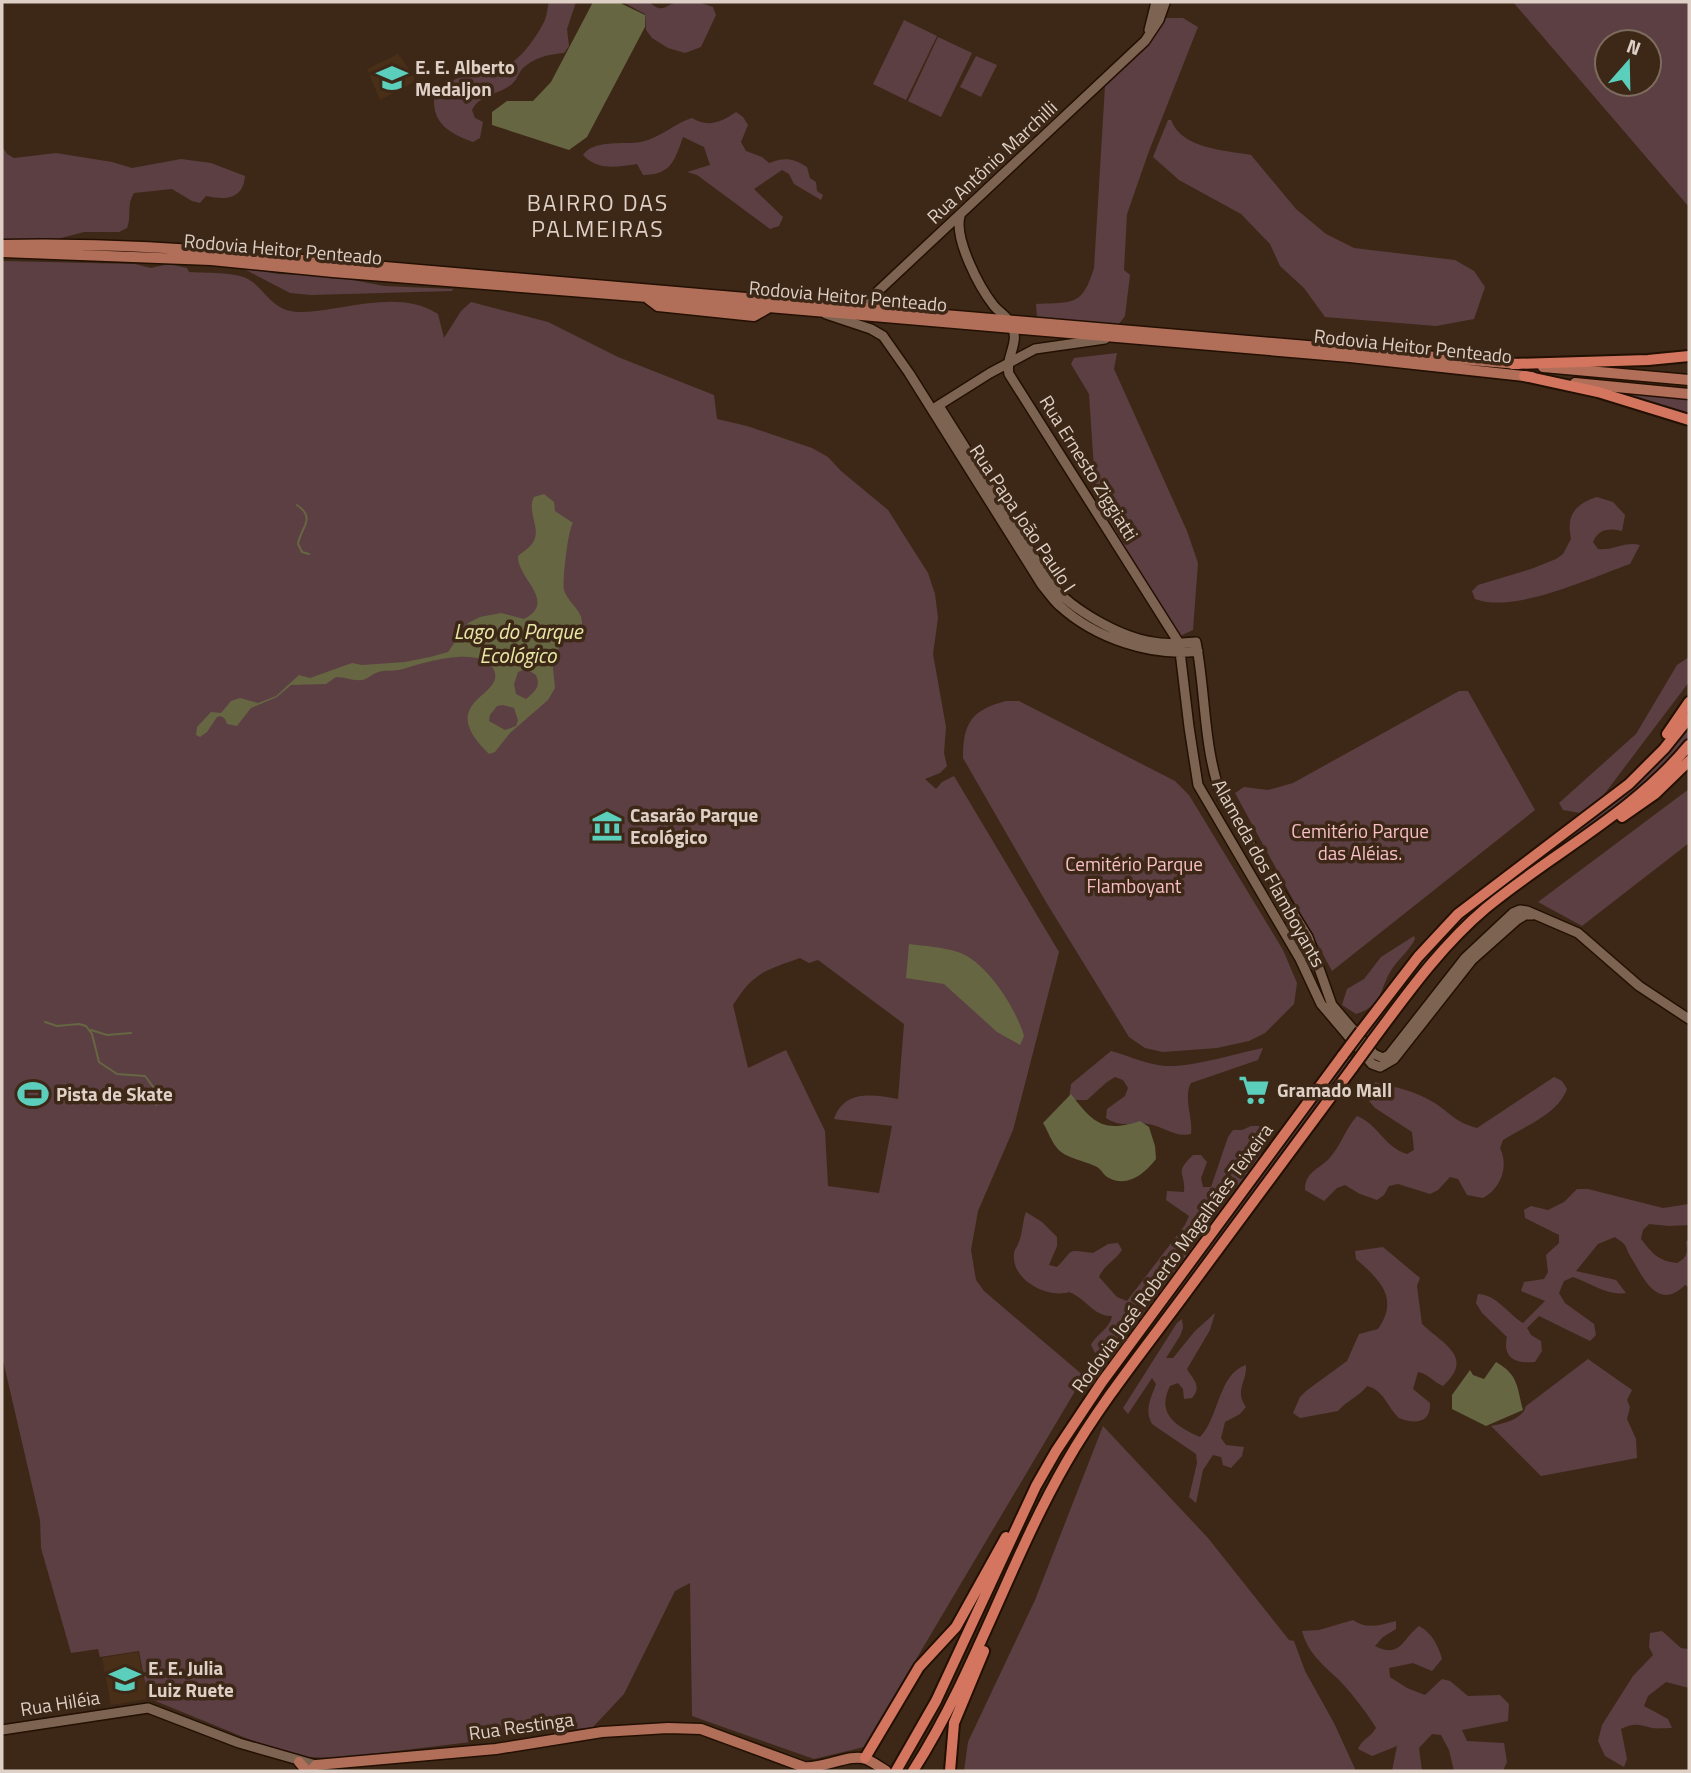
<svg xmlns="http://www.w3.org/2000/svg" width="1691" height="1773" viewBox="0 0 1691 1773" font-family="'Titillium Web',sans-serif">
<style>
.built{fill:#492e18}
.green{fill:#5c3f43;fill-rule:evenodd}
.water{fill:#666642;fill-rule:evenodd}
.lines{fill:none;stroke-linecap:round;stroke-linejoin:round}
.stream{stroke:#666642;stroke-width:2}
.secondary-casing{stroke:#231002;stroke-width:12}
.primary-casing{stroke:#231002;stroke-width:13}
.highway-casing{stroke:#231002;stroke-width:14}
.secondary{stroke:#7d6452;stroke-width:9}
.primary{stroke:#b16f5a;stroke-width:10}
.highway{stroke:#d4765f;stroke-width:10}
.highway-bridge-casing{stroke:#231002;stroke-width:14;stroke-linecap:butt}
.highway-bridge{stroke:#d4765f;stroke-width:10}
.labels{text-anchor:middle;stroke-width:7;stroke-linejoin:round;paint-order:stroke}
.poi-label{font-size:19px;font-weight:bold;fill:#ded0c6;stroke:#3d2817;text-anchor:start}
.street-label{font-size:19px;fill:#ded0c6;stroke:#3d2817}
.park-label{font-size:19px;fill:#f8bfc6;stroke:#3d2817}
.water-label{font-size:21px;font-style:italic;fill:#e7e7a6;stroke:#3d2817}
.quarter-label{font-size:23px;letter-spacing:2px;fill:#ded0c6;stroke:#3d2817}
</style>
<rect width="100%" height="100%" fill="#3d2817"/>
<path class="built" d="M398,54L414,76V82L380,100L367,69Z
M138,1652L148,1699L111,1705L102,1658Z"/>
<path class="green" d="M549,2H576L567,29L569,46L564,53C549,54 533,58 522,69C519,73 517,79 513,83C501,95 481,93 472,110L475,118L483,122L480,138L473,142C459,137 441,129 436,114C422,71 489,77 510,64C523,56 537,36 544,22C547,16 547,9 549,2Z
M623,2H649C664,15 665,4 679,2C691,0 702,3 713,7L716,15L701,47L685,53L668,48L652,38L646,30L645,14Z
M1513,2H1689V207ZM1607,42H1649V84H1607Z
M1166,18H1183L1198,27L1149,151L1127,214L1124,270L1130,275L1125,316L1118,325L1037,317L1036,304C1073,302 1082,307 1094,268L1105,86L1146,47Z
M904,20L937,36L906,100L873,84Z
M938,37L972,53L941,117L908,101Z
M976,56L997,65L981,97L960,87Z
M736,112L743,117L748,125L741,142L746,151L762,157L769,163C784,157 793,158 807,167L810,178L816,182L817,191L823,195L821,200L794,184L789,174L782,170L754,189L783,217L779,226L770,229L697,175L687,172L710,165L704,147L683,137C675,159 672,175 643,175L637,164C618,167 598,171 583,155C594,139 623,145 641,142C660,138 675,123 692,118C708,128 722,122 736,112Z
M1168,120H1171C1182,149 1224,150 1251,155L1296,209L1326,234L1354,248L1455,260L1474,271L1485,287L1474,319L1436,326L1325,317L1304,288L1280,266L1270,244L1241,214L1179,180L1153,157Z
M2,146L7,154L14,158L56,153L112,162L132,168L181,159L211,163L245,176C243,200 225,200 206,196L200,203L192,201L172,189L134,193C126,205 132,216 127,228L119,232H84L31,246L2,238Z
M2,261L135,264L151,268L169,264L187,268L189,272C204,273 235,272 248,279C267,290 271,312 301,312C344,311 399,288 438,314L444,338L461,311L471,302L548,322L618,357L714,395L717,419L747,426L812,448L828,457L841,471L888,510L928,573L935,594L938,618L933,654L946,727L944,753L947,766L940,773L925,779L936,789L942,782L954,776L1059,952L1013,1130L978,1211L971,1250L976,1280L984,1291L1084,1376L864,1747L814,1759L692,1716L690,1583L675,1591L624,1694L593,1727L339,1758L306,1757L253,1741L148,1698L139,1651L100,1657L98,1649L71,1653L41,1548L40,1520L2,1356ZM800,958L809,963L818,960L904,1024L898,1099C872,1094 844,1090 834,1119L892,1126L879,1193L828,1186L825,1131L786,1050L748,1068L733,1005C754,972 764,971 800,958Z
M252,269L278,274L332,276L384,286L453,289L452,291L311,295L290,293L246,270Z
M1117,353L1114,369L1187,531L1198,563L1193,630L1178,637L1096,499L1089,394L1071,364L1074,358Z
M1623,394L1689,399V415L1626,397Z
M1597,497L1613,502L1625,515L1622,531C1608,528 1599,529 1593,542L1598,549C1614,551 1624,541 1640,545L1630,564C1590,578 1514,614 1475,599L1472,591L1478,585L1531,569L1556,559L1563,554L1571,539C1566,515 1575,504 1597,497Z
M1689,657V682L1596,805L1580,813L1563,810L1559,803L1636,734L1677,665Z
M1459,691H1468L1535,810L1332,971L1235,793L1244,787L1268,790L1293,783Z
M1006,701H1019L1175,781L1189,795L1283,950L1297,983L1294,1004L1265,1033L1249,1041L1217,1048L1163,1052L1145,1048L1129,1037L1046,902L963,758C963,722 972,710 1006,701Z
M1689,722V739L1639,791L1496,896L1367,1040L1362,1036L1401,983L1460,916L1586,823Z
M1689,789V843L1582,926L1538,902Z
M1414,936L1415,939C1410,949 1401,957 1394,966C1379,986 1385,1005 1356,1014L1342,1005L1347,989L1364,979L1381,957Z
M1263,1048L1258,1060L1191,1083C1183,1098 1193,1116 1191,1134C1174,1138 1164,1126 1148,1124C1132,1122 1121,1128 1106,1118L1107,1109L1125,1096L1128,1088L1123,1080L1115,1077L1107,1082L1087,1100H1069L1071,1084L1111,1051C1130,1056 1145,1064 1165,1066C1195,1067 1233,1054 1263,1048Z
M1348,1054L1353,1060L1072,1444L1066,1440L1086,1411Z
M1554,1077L1562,1081L1567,1089C1558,1114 1525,1126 1503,1140L1500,1148C1509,1167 1501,1188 1483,1198L1467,1195L1458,1179L1450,1177L1438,1190L1430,1194L1398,1184L1389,1186L1384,1195L1377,1200L1360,1194L1345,1185L1337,1188L1324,1201L1305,1190C1305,1170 1322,1169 1332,1155C1342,1143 1346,1128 1357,1116C1378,1124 1384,1147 1407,1154L1414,1150L1412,1132L1375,1108L1369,1101L1375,1082C1396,1087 1415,1091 1433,1102C1451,1113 1454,1122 1477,1128Z
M1251,1126H1259L1265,1133L1263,1149L1256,1165L1211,1229L1142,1315L1107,1348L1095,1353L1091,1345C1097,1333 1109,1330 1112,1316C1094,1317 1086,1298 1069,1292C1048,1299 1011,1280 1014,1254C1014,1250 1017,1247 1018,1244C1023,1234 1022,1222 1026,1212L1042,1222L1057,1237V1246L1049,1265L1057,1267C1076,1248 1064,1250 1093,1253L1108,1244L1118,1243L1122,1250C1115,1261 1104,1265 1099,1277L1117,1297L1127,1301L1185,1225L1189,1216L1166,1200L1167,1191L1184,1192C1186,1172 1173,1174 1193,1155H1201L1207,1162L1201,1178L1203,1187H1211L1228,1137L1233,1130H1242Z
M1577,1189H1588L1663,1208L1689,1204V1225L1669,1226L1649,1224L1643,1230L1641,1239C1652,1253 1658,1261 1677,1263C1687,1258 1688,1253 1686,1242L1689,1238V1287L1685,1285C1657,1313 1642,1275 1629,1254C1627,1251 1627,1247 1624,1244C1622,1241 1618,1240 1615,1237L1598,1244L1576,1271L1616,1280L1626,1293C1608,1296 1590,1283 1573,1277L1564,1281L1559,1293L1565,1303L1594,1324L1596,1335L1590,1341L1539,1316L1527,1328L1531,1335L1541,1341L1542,1351L1535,1362C1516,1364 1502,1358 1507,1337L1482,1313L1476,1303L1478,1294C1496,1294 1508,1314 1523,1323L1545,1301L1521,1291L1524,1282L1544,1279L1548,1272L1546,1255L1559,1243V1235L1525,1218L1524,1210L1531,1206L1548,1210L1564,1202Z
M1383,1247L1420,1278L1417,1286L1422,1324C1443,1344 1475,1357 1443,1386C1433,1382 1429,1374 1418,1372L1413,1389L1430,1403C1431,1424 1414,1424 1399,1418C1387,1407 1384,1390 1367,1386C1359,1397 1347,1400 1338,1411L1300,1418L1293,1413L1300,1397L1306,1391L1347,1361L1359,1334L1378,1329C1400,1298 1379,1279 1356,1259L1355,1251Z
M1215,1313L1210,1330L1187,1369C1194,1381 1202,1386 1192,1398L1184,1399L1183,1389L1178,1383L1170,1386C1156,1414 1176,1426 1200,1437C1219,1418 1218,1374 1246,1365C1247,1382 1234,1391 1246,1407L1240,1414L1225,1422L1221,1438L1226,1445L1244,1447L1242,1456L1231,1468L1223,1465L1221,1457L1213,1455L1203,1470L1196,1503L1189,1497L1197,1463L1196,1454L1152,1424C1144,1410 1151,1398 1156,1384L1152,1378L1128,1414L1123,1408L1177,1323L1182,1319L1183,1328L1180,1336L1166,1358H1173L1195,1331Z
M1588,1359L1632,1390L1627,1400L1630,1407L1627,1419L1636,1439L1637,1458L1541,1476L1491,1426C1503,1424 1523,1419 1526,1406Z
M1103,1426L1208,1538L1289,1640L1294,1641L1305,1671L1334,1723L1356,1771H964L968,1742L1035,1600Z
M1353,1620C1367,1630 1380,1625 1396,1621V1629L1383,1637L1375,1646C1401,1659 1402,1639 1419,1626C1432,1633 1438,1645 1442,1659L1432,1671L1413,1663L1389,1668L1390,1677L1407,1688L1425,1695L1442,1679L1450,1681L1468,1696L1500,1695L1509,1704L1508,1721L1462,1730L1467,1741L1504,1743L1507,1762L1503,1771H1454L1449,1750L1441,1735L1432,1734L1419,1748L1422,1771H1392L1397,1746L1372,1756L1358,1749C1362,1739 1371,1737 1376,1728C1368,1714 1350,1691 1338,1679C1322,1664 1308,1653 1302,1631L1319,1630Z
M1662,1631L1681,1648L1688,1649L1689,1688L1666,1682L1648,1696L1644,1706L1668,1719L1672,1728C1666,1728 1658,1729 1652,1728C1640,1725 1634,1722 1621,1729L1627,1759L1624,1767L1605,1756L1598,1741L1602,1725L1633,1676L1653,1655L1649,1647L1650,1633Z"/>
<path class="water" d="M593,2H618L645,15V27L587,137L569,150L492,125V112L507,101H533L551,82Z
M544,494L554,502L555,511L573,523C568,529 562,582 564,590C568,603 583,610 582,624L568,635L552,658L555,688L548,700L510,733L495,752L489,754C433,700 506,697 494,670C482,644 422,663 403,669C395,672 385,669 376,673C371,675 368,679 362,680C352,681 346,677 336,677L326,684L291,685L277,697L251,708L237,726L227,724L225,719L221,716L217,717L207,732L200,737L196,735L197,727L211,712L221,713L231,701L240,698L258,703L276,696L299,675L310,678L352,663L362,665L405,662L430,657L448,652L468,623L480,617L501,613L524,619C558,601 517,579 518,556C522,552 528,549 532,544C543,530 526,512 534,497ZM526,669L536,675C541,687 535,691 526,699L516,694L514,684L518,672ZM503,705L514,708L518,720L516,726L505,730L489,721L490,715L497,706Z
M909,944C925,946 942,947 958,952C986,961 1016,1008 1024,1036L1020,1045L997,1032L944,984L906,978Z
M1071,1094C1093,1123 1103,1133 1140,1121L1149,1127L1155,1146L1156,1159C1145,1173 1128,1188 1109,1178C1103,1175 1102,1170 1097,1167C1084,1160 1066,1159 1057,1148C1051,1141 1048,1131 1043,1123Z
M1496,1362C1519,1375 1517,1388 1523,1410L1486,1426L1452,1409V1395L1470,1370L1473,1375L1484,1379Z"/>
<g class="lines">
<path class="stream" d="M297,505C317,519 300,528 298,544L302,552L309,554
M45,1022L57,1026L79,1024L86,1026L92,1034L99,1062L117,1074L145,1076L157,1092L156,1105
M91,1030L107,1035L131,1033"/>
<g class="secondary-casing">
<path id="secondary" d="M1149,30L1156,2
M960,216C954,239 979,287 994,306C1000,313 1009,317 1012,326C1020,343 1005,357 1009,374L1179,643L1189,727L1198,785L1300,959L1321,1004L1372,1064L1380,1067L1394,1059L1472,960L1517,920L1525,915H1532
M863,312L865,304L875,294L1145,41L1159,20L1165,3
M826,314L871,329L883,336L909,373L1042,585C1048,592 1053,600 1060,606C1095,638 1151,657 1198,651
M939,406L1051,584C1072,610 1120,637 1153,642C1167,645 1182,643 1196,642C1206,693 1203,748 1222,798L1308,937L1332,1005L1374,1054L1383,1058L1389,1055L1465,958L1513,913L1520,910L1527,911L1578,933L1639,986L1689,1019
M936,407L990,373L1035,349L1105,339
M2,1730L148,1708L239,1743L316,1765"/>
</g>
<g class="primary-casing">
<path id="primary" d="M2,245C99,243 195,248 292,259L1518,364
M2,252L211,260L333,272L685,300L1350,357L1532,377
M646,297L658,306L754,316L768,308
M1543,367L1689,380
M1575,383L1689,394
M299,1762L307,1771
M311,1771L316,1765L496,1749L602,1732L668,1728L701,1729L804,1767C823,1769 851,1753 866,1759C873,1762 880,1767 886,1771"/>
</g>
<g class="highway-casing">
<path id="highway" d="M1513,364L1648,360L1689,356
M1524,376L1598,392L1689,420
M1667,734L1689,702
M1622,817L1655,794L1689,761
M1361,1031L1418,957L1458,914L1629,784L1664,749L1689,718
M1372,1041C1407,994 1441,946 1486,908C1554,852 1633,813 1689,745
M865,1758L919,1667L956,1627L1006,1537
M896,1771L936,1701L1036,1486L1056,1451L1102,1382L1343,1055
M913,1771C975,1674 1009,1562 1066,1463C1100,1404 1142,1352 1182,1298C1239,1221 1296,1144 1353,1067
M950,1771L954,1723L984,1651"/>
</g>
<use href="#secondary" class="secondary"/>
<use href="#primary" class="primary"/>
<use href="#highway" class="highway"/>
<g class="highway-bridge-casing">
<path id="highway-bridge" d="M1343,1055L1361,1031
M1353,1067L1372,1041"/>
</g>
<use href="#highway-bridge" class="highway-bridge"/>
</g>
<defs>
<g id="school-bare" transform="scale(2.415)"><path d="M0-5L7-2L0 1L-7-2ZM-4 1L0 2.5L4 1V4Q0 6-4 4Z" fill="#5bcebc" stroke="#3d2817" stroke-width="2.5" paint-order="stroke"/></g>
<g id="museum-bare" transform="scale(2.415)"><path d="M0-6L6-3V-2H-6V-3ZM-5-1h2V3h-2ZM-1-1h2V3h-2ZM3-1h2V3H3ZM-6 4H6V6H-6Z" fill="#5bcebc" stroke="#3d2817" stroke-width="2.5" paint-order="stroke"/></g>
<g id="supermarket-bare" transform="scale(2.415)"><path d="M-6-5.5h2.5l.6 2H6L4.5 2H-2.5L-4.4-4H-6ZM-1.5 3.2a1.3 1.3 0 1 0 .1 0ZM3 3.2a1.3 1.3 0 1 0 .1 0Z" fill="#5bcebc" stroke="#3d2817" stroke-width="2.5" paint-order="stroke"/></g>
<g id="stadium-bare" transform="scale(2.415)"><path d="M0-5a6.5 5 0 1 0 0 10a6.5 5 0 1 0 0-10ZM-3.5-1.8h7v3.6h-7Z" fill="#5bcebc" stroke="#3d2817" stroke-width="2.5" paint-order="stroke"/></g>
</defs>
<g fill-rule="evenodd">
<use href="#school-bare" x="392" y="78"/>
<use href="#museum-bare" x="607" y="826"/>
<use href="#supermarket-bare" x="1254" y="1090"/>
<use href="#stadium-bare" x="33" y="1094"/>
<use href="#school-bare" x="125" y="1679"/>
</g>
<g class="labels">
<g class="poi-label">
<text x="415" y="74">E. E. Alberto<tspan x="415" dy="22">Medaljon</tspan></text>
<text x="630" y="822">Casarão Parque<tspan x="630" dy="22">Ecológico</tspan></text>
<text x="1277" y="1097">Gramado Mall</text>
<text x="56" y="1101">Pista de Skate</text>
<text x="148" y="1675">E. E. Julia<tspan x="148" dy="22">Luiz Ruete</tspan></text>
</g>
<g class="street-label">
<text transform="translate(992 162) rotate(-43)" y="7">Rua Antônio Marchilli</text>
<text transform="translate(283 249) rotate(5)" y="7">Rodovia Heitor Penteado</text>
<text transform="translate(848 296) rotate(5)" y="7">Rodovia Heitor Penteado</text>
<text transform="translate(1413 346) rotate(6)" y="7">Rodovia Heitor Penteado</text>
<text transform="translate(1089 468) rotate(58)" y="7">Rua Ernesto Ziggiatti</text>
<text transform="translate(1023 518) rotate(56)" y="7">Rua Papa João Paulo I</text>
<text transform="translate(1269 873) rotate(61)" y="7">Alameda dos Flamboyants</text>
<text transform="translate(1172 1258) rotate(-54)" y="7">Rodovia José Roberto Magalhães Teixeira</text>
<text transform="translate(60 1703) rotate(-9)" y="7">Rua Hiléia</text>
<text transform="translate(521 1726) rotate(-8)" y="7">Rua Restinga</text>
</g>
<g class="park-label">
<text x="1360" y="838">Cemitério Parque<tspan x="1360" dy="22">das Aléias.</tspan></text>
<text x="1134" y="871">Cemitério Parque<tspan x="1134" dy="22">Flamboyant</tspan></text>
</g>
<g class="water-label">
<text x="518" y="639">Lago do Parque<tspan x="518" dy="24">Ecológico</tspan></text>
</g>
<g class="quarter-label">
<text x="598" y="211">BAIRRO DAS<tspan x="598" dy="26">PALMEIRAS</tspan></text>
</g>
</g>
<rect width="1691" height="1773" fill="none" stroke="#ded0c6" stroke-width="7"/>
<g transform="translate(1628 63) rotate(20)"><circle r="33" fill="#3d2817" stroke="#7d6b5d" stroke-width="2"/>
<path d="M0-5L12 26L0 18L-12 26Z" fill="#5bcebc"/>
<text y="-10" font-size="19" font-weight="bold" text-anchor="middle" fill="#ded0c6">N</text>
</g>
</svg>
